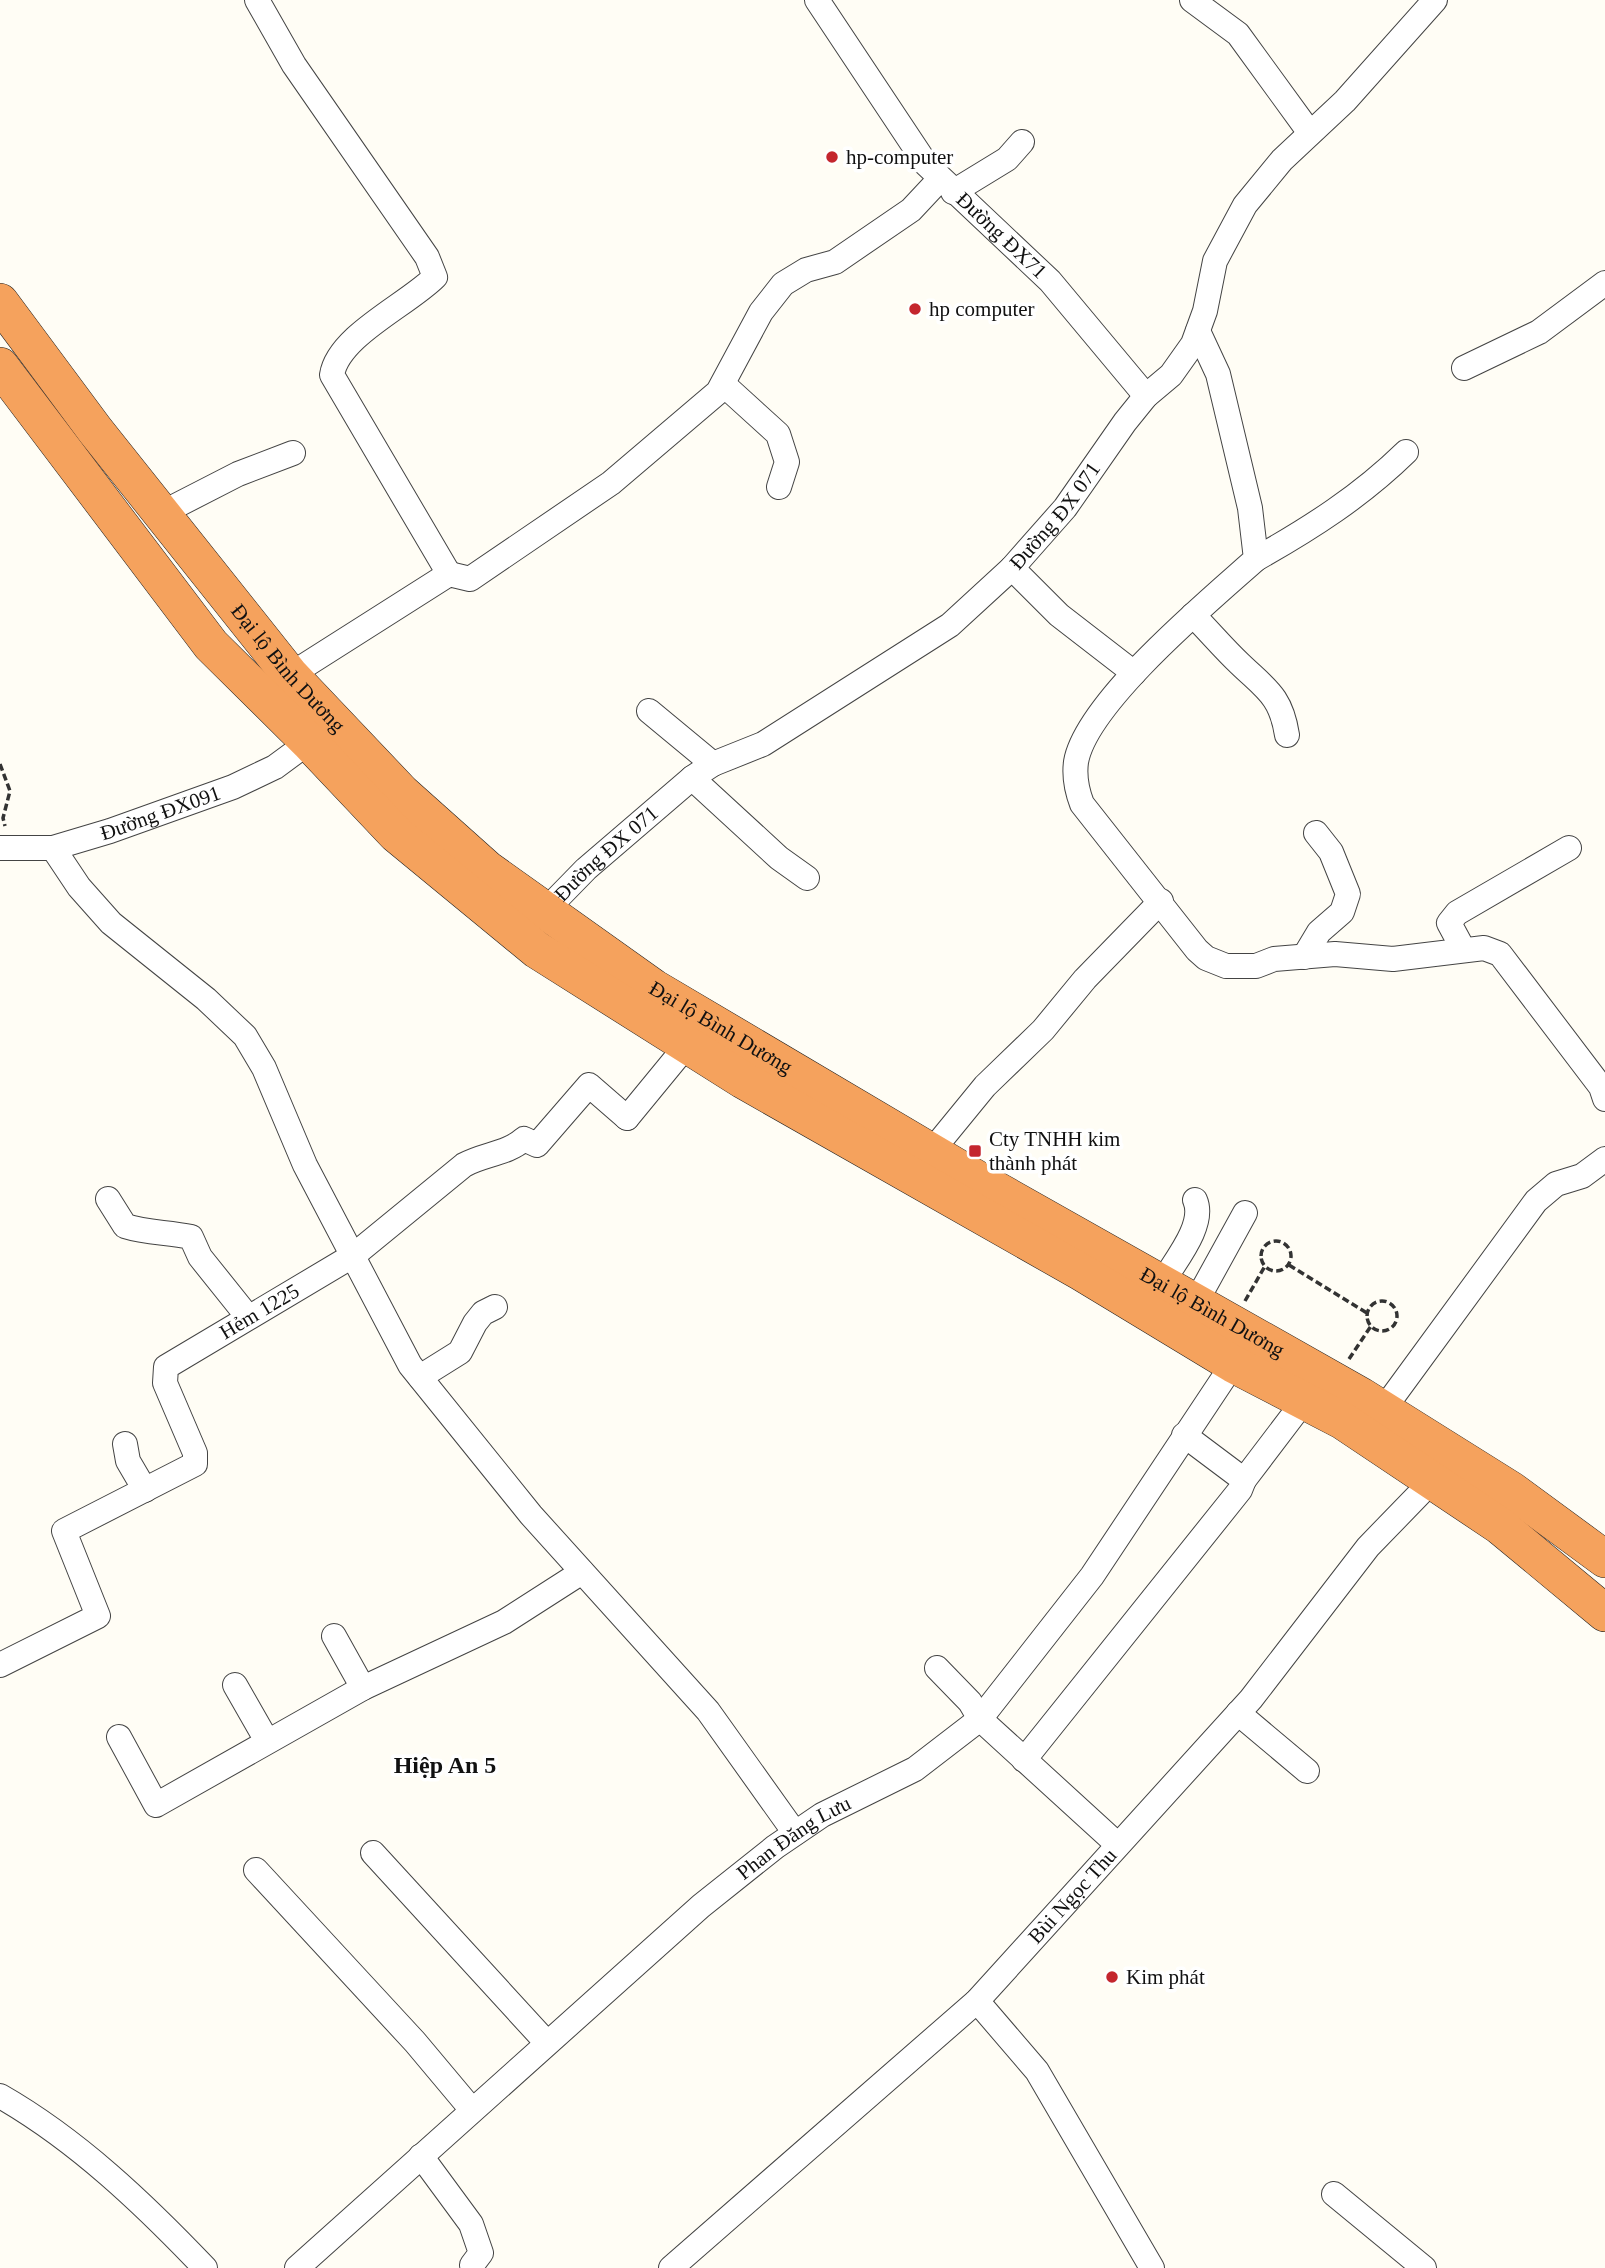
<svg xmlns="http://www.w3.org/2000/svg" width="1605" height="2268" viewBox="0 0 1605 2268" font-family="Georgia,serif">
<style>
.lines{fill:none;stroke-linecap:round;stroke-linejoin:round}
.minor-casing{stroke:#444;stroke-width:26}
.highway-casing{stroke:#222;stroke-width:38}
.path{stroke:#333;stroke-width:3.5;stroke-dasharray:7 3.5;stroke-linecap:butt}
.minor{stroke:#fff;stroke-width:24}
.highway{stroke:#f5a25d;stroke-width:37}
.poi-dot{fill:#c4262e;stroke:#fff;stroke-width:2.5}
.labels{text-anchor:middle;stroke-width:7;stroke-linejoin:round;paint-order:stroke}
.poi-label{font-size:21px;fill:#111;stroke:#fff;text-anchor:start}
.street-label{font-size:21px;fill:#111;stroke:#fff}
.quarter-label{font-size:24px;font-weight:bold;fill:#111;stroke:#fff}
</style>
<rect width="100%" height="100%" fill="#fffdf5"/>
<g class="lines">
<g class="minor-casing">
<g id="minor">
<path d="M257,0L294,65L427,257L435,277C407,305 338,336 332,375L449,574"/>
<path id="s1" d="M817,0L926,164L1050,281L1146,396"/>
<path d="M1192,0L1238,34L1310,133"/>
<path d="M953,192L1007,159L1022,142"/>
<path d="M1198,331L1218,374L1250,508L1256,559C1210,600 1086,703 1076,762C1074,777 1077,791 1082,804L1197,950L1206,958L1226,966H1256L1274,959L1335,954L1393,959L1484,948L1500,954L1601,1087L1605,1099"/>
<path d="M1464,368L1539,332L1605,283"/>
<path d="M723,384L778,434L787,462L779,487"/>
<path d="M162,513L238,474L293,453"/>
<path d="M1256,559C1311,528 1361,496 1406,452"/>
<path d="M1012,568L1059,615L1134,673"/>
<path d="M1193,615C1209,631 1223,648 1240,664C1266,689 1281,696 1287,735"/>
<path d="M290,675L449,574L470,579L611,483L718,392L761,312L783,284L806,270L835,262L911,210L940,179"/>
<path d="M649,711L713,764"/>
<path d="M692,778L779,858L807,878"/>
<path id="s2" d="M0,848H53L110,831L233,787L275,767L309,742"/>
<path d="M53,848L79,887L111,923L206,999L245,1036L264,1068L305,1165L410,1365L531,1515L708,1711L795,1833"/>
<path id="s3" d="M545,911L586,869L692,778L713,764L763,744L950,625L1012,568L1065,508L1125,422L1146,396L1171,375L1193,344L1205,311L1215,261L1245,205L1282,160L1345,101L1435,0"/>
<path d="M1463,949L1449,923L1457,913L1569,848"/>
<path d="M1304,957L1319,932L1342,912L1348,894L1331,852L1316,833"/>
<path d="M627,1118L687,1045"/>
<path d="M931,1152L985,1086L1043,1030L1085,979L1161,901"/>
<path d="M108,1199L125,1226C147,1233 168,1232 191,1237L200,1257L248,1317"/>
<path d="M1162,1283C1174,1262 1206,1225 1195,1200"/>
<path d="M1196,1302L1245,1213"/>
<path d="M420,1377L460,1352L475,1323L483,1313L495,1307"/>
<path d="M1383,1410L1536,1201L1556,1184L1582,1176L1605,1159"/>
<path d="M125,1444L128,1461L145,1490"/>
<path d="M1244,1480L1304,1401"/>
<path d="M334,1636L363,1688"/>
<path id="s4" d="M0,1665L98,1616L64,1531L195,1464V1453L165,1383L166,1367L354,1255L464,1165C484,1154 507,1154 524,1139L537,1145L589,1085L627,1118"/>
<path d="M937,1668L970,1702L980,1719L1118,1845"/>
<path d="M235,1685L267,1741"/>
<path d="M1238,1713L1307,1771"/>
<path d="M119,1737L156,1805L363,1688L504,1622L582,1572"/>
<path d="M1024,1760L1240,1490L1244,1480L1184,1435"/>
<path d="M373,1853L547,2043"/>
<path d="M256,1870L415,2042L472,2110"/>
<path d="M977,2001L1037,2071L1152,2268"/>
<path d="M0,2096C77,2140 144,2204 205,2268"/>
<path d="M421,2156L471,2224L481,2253L472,2265"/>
<path d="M1334,2194L1424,2268"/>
<path id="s5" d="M297,2268L701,1906L775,1847L822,1815L915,1769L980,1719L1092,1576L1233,1364"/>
<path id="s6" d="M671,2268L977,2001L1251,1699L1368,1547L1431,1482"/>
</g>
</g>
<g class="highway-casing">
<g id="highway">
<path id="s7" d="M0,302L95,430L290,675L402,793L487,869L654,988L982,1182L1361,1396L1511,1490L1605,1559"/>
<path d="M0,366L211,645L309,742L396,834L537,950L743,1080L1081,1272L1233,1364L1343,1421L1500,1526L1605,1613"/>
</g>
</g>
<path class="path" d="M0,764L10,791L3,818L5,826
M1261 1256a15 15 0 1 1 30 0a15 15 0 1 1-30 0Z
M1289,1265L1367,1313
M1367 1316a15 15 0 1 1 30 0a15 15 0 1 1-30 0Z
M1245,1301L1265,1266
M1349,1359L1371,1326"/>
<use href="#minor" class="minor"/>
<use href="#highway" class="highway"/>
</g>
<g class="poi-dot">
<circle cx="832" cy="157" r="7"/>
<circle cx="915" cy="309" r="7"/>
<rect x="968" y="1144" width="14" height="14" rx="3.5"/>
<circle cx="1112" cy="1977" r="7"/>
</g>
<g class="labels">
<g class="poi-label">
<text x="846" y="164">hp-computer</text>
<text x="929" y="316">hp computer</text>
<text x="989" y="1146">Cty TNHH kim<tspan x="989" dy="24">thành phát</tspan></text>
<text x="1126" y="1984">Kim phát</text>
</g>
<g class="street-label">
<text dy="7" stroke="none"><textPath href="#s1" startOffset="301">Đường ĐX71</textPath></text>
<text dy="7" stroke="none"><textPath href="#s3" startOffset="651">Đường ĐX 071</textPath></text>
<text dy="7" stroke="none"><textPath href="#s7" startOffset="466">Đại lộ Bình Dương</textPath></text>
<text dy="7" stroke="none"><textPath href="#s2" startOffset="166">Đường ĐX091</textPath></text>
<text dy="7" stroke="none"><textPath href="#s3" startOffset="84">Đường ĐX 071</textPath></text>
<text dy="7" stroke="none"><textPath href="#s7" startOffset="1032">Đại lộ Bình Dương</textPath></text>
<text dy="7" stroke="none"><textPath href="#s4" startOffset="560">Hẻm 1225</textPath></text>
<text dy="7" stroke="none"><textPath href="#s7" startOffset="1600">Đại lộ Bình Dương</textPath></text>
<text dy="7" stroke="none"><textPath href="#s5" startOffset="658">Phan Đăng Lưu</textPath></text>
<text dy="7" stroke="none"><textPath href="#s6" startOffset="548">Bùi Ngọc Thu</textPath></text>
</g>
<g class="quarter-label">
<text x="445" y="1773">Hiệp An 5</text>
</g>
</g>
</svg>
